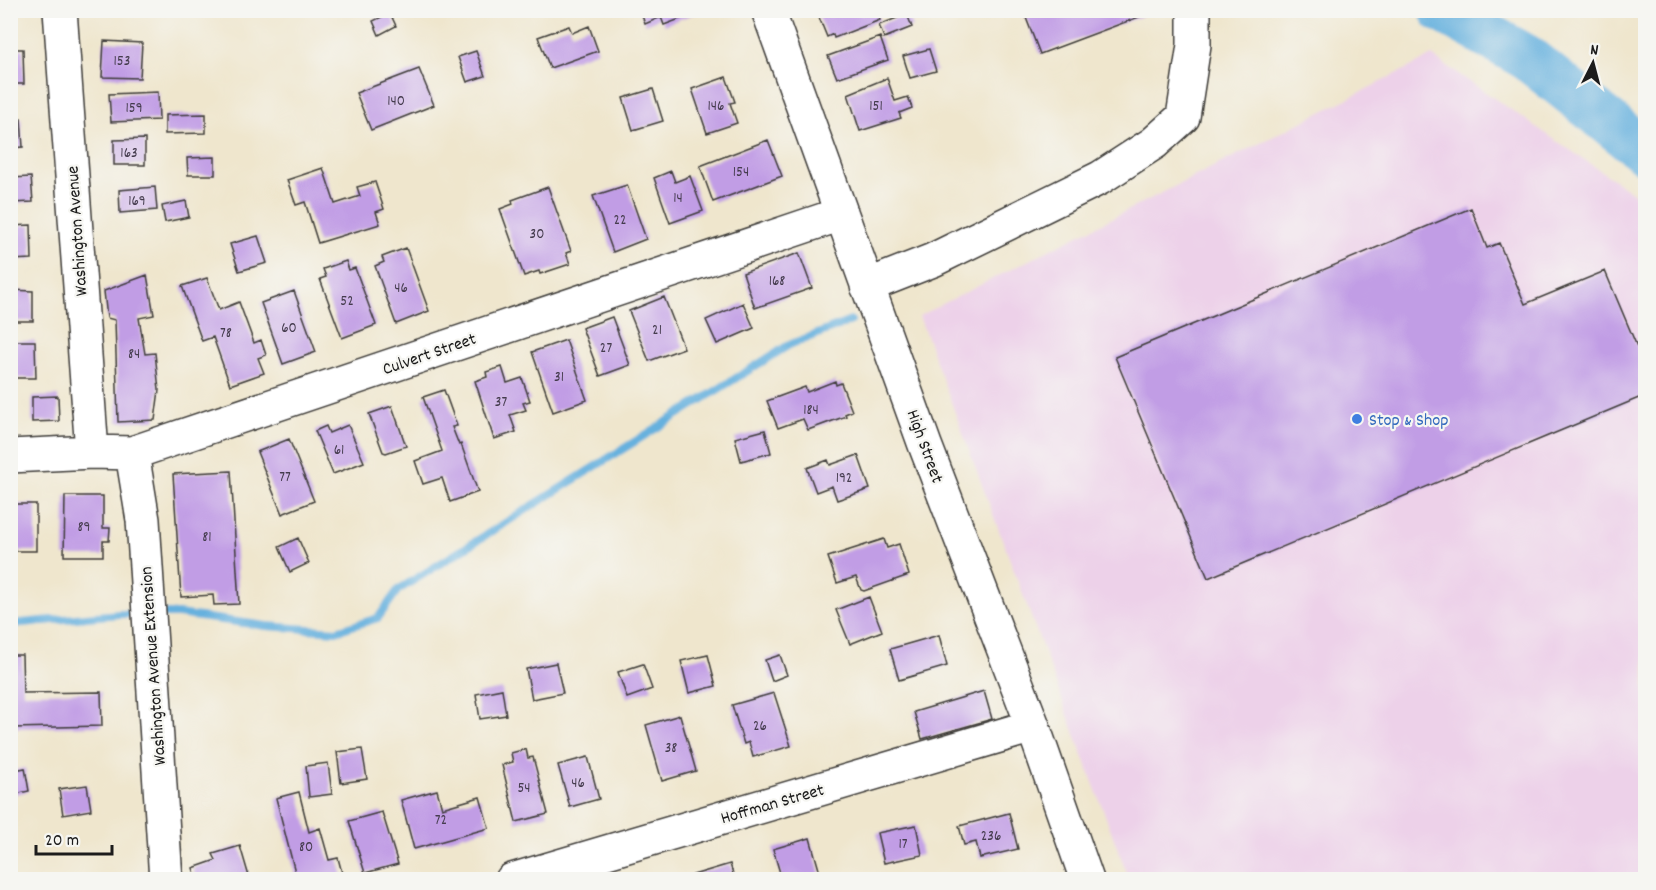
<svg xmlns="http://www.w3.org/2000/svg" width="1656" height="890" viewBox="0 0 1656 890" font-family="Dekko,sans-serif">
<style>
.built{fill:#edd1e9}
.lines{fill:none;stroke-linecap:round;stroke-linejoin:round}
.stream{stroke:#66b1de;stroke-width:8}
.river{stroke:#66b1de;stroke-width:46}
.building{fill:#c19de5}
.minor-casing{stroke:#3c3a37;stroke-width:36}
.minor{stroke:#fff;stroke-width:33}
.shop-dot{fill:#3f7fe0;stroke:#f6f6f2;stroke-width:2}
.labels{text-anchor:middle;stroke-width:4.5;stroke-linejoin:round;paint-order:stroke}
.number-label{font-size:15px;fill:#453c4e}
.street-label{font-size:18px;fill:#1c1c1c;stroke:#f6f6f2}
.shop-label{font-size:18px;fill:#366cbe;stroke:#f6f6f2;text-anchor:start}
</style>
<rect width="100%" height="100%" fill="#f6f6f2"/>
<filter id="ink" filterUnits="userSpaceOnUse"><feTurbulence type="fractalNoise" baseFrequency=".0167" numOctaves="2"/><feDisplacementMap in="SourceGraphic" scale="12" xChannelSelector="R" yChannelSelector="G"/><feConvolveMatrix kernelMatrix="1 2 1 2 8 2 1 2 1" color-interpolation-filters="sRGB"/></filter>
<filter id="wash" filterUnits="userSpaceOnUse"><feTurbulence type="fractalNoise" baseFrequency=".008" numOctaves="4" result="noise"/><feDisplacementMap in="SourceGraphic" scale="24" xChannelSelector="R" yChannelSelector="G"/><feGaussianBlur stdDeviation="1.35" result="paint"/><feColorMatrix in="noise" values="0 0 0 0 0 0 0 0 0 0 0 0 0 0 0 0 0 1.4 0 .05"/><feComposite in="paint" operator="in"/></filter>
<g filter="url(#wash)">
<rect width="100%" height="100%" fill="#efe6cd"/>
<path class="built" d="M1432,56L1645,201V879H1129L919,316Z"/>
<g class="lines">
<path class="stream" d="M156,614H178L266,626L336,631L378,618L398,590L789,345L851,321
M10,624L119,614H141"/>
<path class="river" d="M1442,10L1526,57L1646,152"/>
</g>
<g id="blocks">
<path class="building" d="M10,10H15L16,33L10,34Z
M242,10H263V13L242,12Z
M447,10H475V11L451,20Z
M640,10H701V11L664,25L661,17L645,24Z
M816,10H860L861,15L876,10L880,20L834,38L833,34L827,37Z
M1023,10H1155V11L1040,54Z
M390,13L396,26L379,35L373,21Z
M907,14L912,27L884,38L879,25Z
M569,26L572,33L589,26L598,51L550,68L538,37Z
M880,37L888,60L837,78L828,56Z
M104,41L142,43L140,78L102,77Z
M10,49H23L24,84H10Z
M929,49L936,71L910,78L903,56Z
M476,51L485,76L467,82L458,57Z
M419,69L434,105L371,130L356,93Z
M726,77L735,102L730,103L737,123L707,133L692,89Z
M887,78L895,101L908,97L912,108L899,113L901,118L860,131L848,94Z
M653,89L663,121L633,130L623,98Z
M158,92L159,120L111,122L109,94Z
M206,114V133L165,134V115Z
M10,119H21L23,147L10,148Z
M145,139V165H114V140Z
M768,140L782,176L713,202L700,166Z
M215,157V175H188L187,158Z
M323,168L335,204L360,196L357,187L375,182L384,209L376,212L380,224L318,243L305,202L296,205L287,180Z
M671,171L675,182L690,176L703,211L670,223L654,178Z
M31,177L33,202L10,203V178Z
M627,185L646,239L613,252L593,196Z
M155,187L157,210L120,213L119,190Z
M548,187L571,251L566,253L570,264L540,274L539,271L524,276L500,209L513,204L512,200Z
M186,201L189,217L165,222L162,206Z
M1471,208L1487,248L1499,243L1525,304L1605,271L1646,368V395L1208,578L1115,357Z
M31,225L32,259L10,260V226Z
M258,236L267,263L239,271L230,244Z
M406,248L429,311L396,324L375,266L384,262L382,257Z
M799,253L812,288L755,308L743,273Z
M346,261L349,270L355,268L376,325L342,338L320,279L326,277L323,269Z
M147,275L154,315L139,318L145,354L155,353L159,390L155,420L118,422L115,320L107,318L104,291Z
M207,278L219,310L239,302L254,343L261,340L266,355L258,358L264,373L230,385L213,337L202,341L182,286Z
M10,290L33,291V321H14V325H10Z
M294,291L316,352L283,364L261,303Z
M664,297L684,348L649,361L629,311Z
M743,303L754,328L717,344L706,320Z
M612,317L630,365L600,376L582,328Z
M566,340L587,400L553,412L532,352Z
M10,341H35L36,378H10Z
M502,367L507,383L522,378L530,401L523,403L526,410L510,415L516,432L494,439L475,381L487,377L486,372Z
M835,381L836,385L841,383L852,411L845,414L846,416L808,430L803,419L778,428L767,401L805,387L807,392Z
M444,390L457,426L452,427L459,445L461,444L478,492L450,502L442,478L423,484L415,461L442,451L423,397Z
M58,396L59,421L32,422V397Z
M392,406L406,446L386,453L383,452L369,414Z
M348,425L364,462L333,474L315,431L326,426L329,433Z
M765,430L771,453L741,461L735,438Z
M289,439L314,501L282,514L257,452Z
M858,455L870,489L837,500L832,486L816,492L807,468L828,460L830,465Z
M231,471L239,604L214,605L213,595L181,597L173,474Z
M65,496H103V528H110L109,541H103V556H64Z
M10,504H36V551H10Z
M298,538L309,563L290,572L279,547Z
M884,539L887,548L899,544L909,575L864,591L861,590L856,577L837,583L828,557Z
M869,597L882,631L850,644L836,610Z
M939,635L947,666L899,680L890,649Z
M10,655H22L23,693L101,692L102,726L12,728Z
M708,655L716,686L689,693L681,661Z
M780,655L787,675L772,681L765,660Z
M556,663L563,693L532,699L526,669Z
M643,664L652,689L627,698L618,672Z
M502,689L506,715L480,719L476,694Z
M984,691L992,719L922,739L914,712Z
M774,693L791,746L753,757L749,742L744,744L732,705Z
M680,715L696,771L662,781L646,725Z
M362,749L367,779L341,783L337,752Z
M526,749L528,758L533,757L548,814L516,822L502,765L513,762L511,753Z
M588,757L599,799L570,807L558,765Z
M328,763L332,794L309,797L306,766Z
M25,768L29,791L10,795V771Z
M87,785L91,810L63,815L59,789Z
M437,790L442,808L480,797L489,828L414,849L401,800Z
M299,792L309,832L320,828L329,860L338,858L342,873L340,879L297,880L276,798Z
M382,812L398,864L365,873L349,821Z
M1009,813L1018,849L980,858L976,842L964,845L959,826Z
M916,825L922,855L884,863L877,833Z
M810,838L822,880H782L773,849Z
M240,846L250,880H197L193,868L216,860L213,854Z
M730,864L735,880H695L693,875Z"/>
</g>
</g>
<g filter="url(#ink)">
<use href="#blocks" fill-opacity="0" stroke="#3c3a37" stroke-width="1.5"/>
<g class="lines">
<g class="minor-casing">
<path id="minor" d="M60,10L92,452
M768,10L925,445L1033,726L1087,880
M867,286L933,260L1100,178L1154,143L1183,117L1194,45V10
M132,453L143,520L166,880
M10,456L92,452L132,453L841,214
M512,880L1033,726"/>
</g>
<use href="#minor" class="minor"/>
</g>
</g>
<circle class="shop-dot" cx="1357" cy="419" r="6"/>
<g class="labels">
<g class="number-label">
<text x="122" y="65">153</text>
<text x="396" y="105">140</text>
<text x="716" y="110">146</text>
<text x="876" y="110">151</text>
<text x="134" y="112">159</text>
<text x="129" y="157">163</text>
<text x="741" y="176">154</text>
<text x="678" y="202">14</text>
<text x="137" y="205">169</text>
<text x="620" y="224">22</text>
<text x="537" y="238">30</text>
<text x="777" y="285">168</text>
<text x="401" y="292">46</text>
<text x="347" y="305">52</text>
<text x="289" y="332">60</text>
<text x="657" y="334">21</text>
<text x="226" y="337">78</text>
<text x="606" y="352">27</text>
<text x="134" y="358">84</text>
<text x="559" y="381">31</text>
<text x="501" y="406">37</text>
<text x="811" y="414">184</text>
<text x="339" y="454">61</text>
<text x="285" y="481">77</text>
<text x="844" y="482">192</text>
<text x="84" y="531">89</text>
<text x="207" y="541">81</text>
<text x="760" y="730">26</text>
<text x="671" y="752">38</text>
<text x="578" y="787">46</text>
<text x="524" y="792">54</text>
<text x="441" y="824">72</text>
<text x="991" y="840">236</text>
<text x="903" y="848">17</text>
<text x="306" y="851">80</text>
</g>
<g class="street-label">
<text transform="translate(76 231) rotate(-94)" y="6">Washington Avenue</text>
<text transform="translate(429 353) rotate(-19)" y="6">Culvert Street</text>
<text transform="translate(926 446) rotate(70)" y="6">High Street</text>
<text transform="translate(152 666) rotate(-94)" y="6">Washington Avenue Extension</text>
<text transform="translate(772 803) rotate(-16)" y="6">Hoffman Street</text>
</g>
<g class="shop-label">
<text x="1369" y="425">Stop &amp; Shop</text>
</g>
</g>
<rect width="1656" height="890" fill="none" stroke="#f6f6f2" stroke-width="36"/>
<g transform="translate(1593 63) rotate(6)" stroke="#f6f6f2" stroke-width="4.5" paint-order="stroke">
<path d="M0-4.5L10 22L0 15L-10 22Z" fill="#1c1c1c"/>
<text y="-9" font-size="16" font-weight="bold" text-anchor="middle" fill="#1c1c1c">N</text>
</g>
<path d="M36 845v9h76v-9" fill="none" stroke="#1c1c1c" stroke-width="3"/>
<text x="45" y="845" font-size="18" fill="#1c1c1c" stroke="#f6f6f2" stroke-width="4.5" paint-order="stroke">20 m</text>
</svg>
